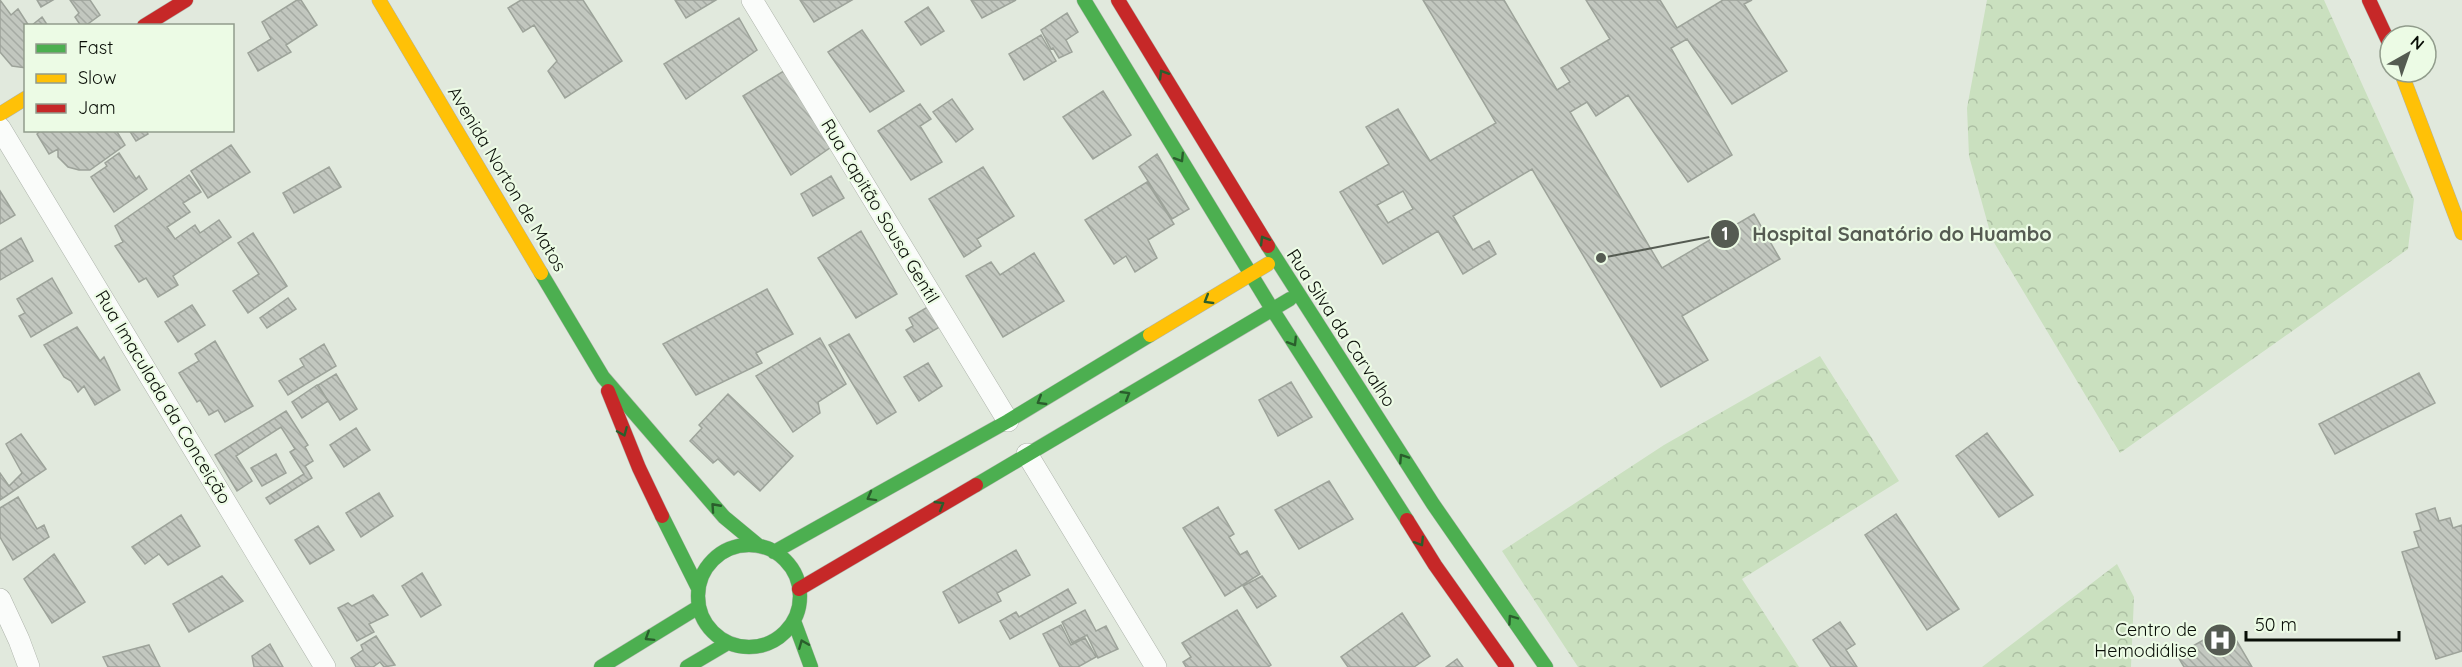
<svg xmlns="http://www.w3.org/2000/svg" width="2462" height="667" viewBox="0 0 2462 667" font-family="Quicksand,sans-serif">
<style>
.forest{fill:url(#forest-crowns)}
.building{fill:url(#building-back-hatch);stroke:#9da39a;stroke-width:1.5;fill-rule:evenodd}
.lines{fill:none;stroke-linecap:round;stroke-linejoin:round}
.street-casing{stroke:#aeb4ab;stroke-width:22}
.fast-casing{stroke:#aeb4ab;stroke-width:15}
.slow-casing{stroke:#aeb4ab;stroke-width:15}
.jam-casing{stroke:#aeb4ab;stroke-width:15}
.street{stroke:#fafcfa;stroke-width:21}
.fast{stroke:#4caf50;stroke-width:14}
.slow{stroke:#ffc107;stroke-width:14}
.jam{stroke:#c62828;stroke-width:14}
.oneway{stroke:#2a5e2c}
.labels{text-anchor:middle;stroke-width:4.5;stroke-linejoin:round;paint-order:stroke}
.street-label{font-size:18px;fill:#090e07;stroke:#ecfbe5}
.poi-label{font-size:18px;fill:#090e07;stroke:#ecfbe5;text-anchor:end}
.leader{fill:none;stroke:#555b52;stroke-width:2}
.callout-dot{fill:#555b52;stroke:#ecfbe5;stroke-width:2}
.mark-label{font-size:18px;text-anchor:middle;font-weight:bold;fill:#fff}
.callout-label{font-size:20px;text-anchor:middle;font-weight:bold;fill:#555b52;stroke:#ecfbe5;stroke-width:4.5;stroke-linejoin:round;paint-order:stroke}
</style>
<defs>
<pattern id="forest-crowns" width="20" height="18" patternUnits="userSpaceOnUse" patternTransform="scale(1.5)"><rect width="20" height="18" fill="#cae0bf"/><path d="M2 6a3 3 0 1 1 6 0M12 15a3 3 0 1 1 6 0" fill="none" stroke="#acbfa3"/></pattern>
<pattern id="building-back-hatch" width="6" height="6" patternUnits="userSpaceOnUse" patternTransform="scale(1.5)"><rect width="6" height="6" fill="#c2c7bf"/><path d="M-1 5l2 2M0 0l6 6M5-1l2 2" fill="none" stroke="#a5aaa3"/></pattern>
</defs>
<rect width="100%" height="100%" fill="#e1e9dd"/>
<path class="forest" d="M1987,0H2324L2414,199L2408,249L2120,453L1992,239L1969,156L1967,108Z
M1820,356L1899,481L1742,579L1799,667H1578L1502,551L1664,445Z
M2117,564L2134,597L2131,667H1982Z"/>
<path class="building" d="M0,0L11,15L18,9L29,26H26V68L12,66L0,52Z
M37,0H53L41,7Z
M70,0H90L100,15L85,26H81L75,17L79,13Z
M297,0H301L317,25L286,45L291,52L258,71L248,53L271,39L262,22Z
M521,0H583L622,61L565,98L548,71L557,61L534,25L523,32L508,8Z
M675,0H716L686,18Z
M800,0H852L814,22Z
M971,0H1016L982,18Z
M1423,0H1504L1557,90L1570,82L1561,68L1610,39L1586,0H1660L1677,28L1723,0H1752L1744,4L1787,71L1732,104L1687,39L1671,48L1732,155L1688,182L1628,95L1596,116L1587,102L1570,112L1662,268L1754,214L1780,259L1682,316L1708,360L1661,387L1532,169L1453,216L1473,250L1489,241L1496,254L1463,274L1438,231L1383,264L1340,192L1389,164L1366,127L1398,109L1430,161L1496,123ZM1403,191L1413,209L1388,223L1377,205Z
M928,7L944,31L921,45L905,22Z
M1067,13L1078,32L1066,40L1072,52L1059,58L1053,48L1051,49L1041,30Z
M42,17L48,26H31Z
M739,18L757,50L686,99L664,64Z
M862,30L904,91L870,112L828,52Z
M1041,35L1056,61L1024,80L1009,54Z
M787,69L834,145L791,175L743,96Z
M1103,91L1131,135L1093,159L1063,117Z
M952,99L973,129L956,142L933,112Z
M920,104L931,119L920,126L942,162L911,180L878,131Z
M41,130H116L125,145L90,170H79L68,167L58,157V149L49,154L37,134Z
M129,130H146L148,134L136,141Z
M231,145L250,172L208,198L191,171Z
M119,153L136,179L139,176L147,189L114,212L91,177L107,166L105,163Z
M1157,154L1189,209L1172,219L1139,167Z
M329,167L341,187L294,213L283,193Z
M983,167L1014,216L977,239L981,246L964,257L929,199Z
M189,175L201,192L183,203L190,212L167,227L175,239L195,225L200,233L219,220L231,237L173,276L178,285L158,297L146,278L139,282L115,246L123,242L115,226Z
M831,176L844,198L813,216L801,194Z
M1147,182L1174,224L1148,240L1157,258L1135,272L1126,256L1114,264L1085,220Z
M0,191L15,215L0,224Z
M861,231L897,294L856,318L818,258Z
M253,233L287,286L248,313L233,291L259,274L238,243Z
M21,238L33,261L0,280V251Z
M1034,253L1064,301L1003,337L966,276L991,262L1000,275Z
M52,278L72,313L31,337L19,316L25,313L17,299Z
M767,289L793,334L756,353L762,363L696,395L663,344Z
M288,298L296,309L267,328L260,318Z
M192,305L205,325L178,342L165,322Z
M931,305L943,325L914,342L906,330L913,326L909,318Z
M77,327L100,361L104,357L120,390L95,405L84,386L78,392L71,381L64,377L44,345Z
M849,334L896,412L877,424L829,345Z
M820,338L846,384L818,402L820,413L793,432L756,376Z
M215,341L253,406L225,422L218,410L209,415L200,400L197,402L179,373L199,361L195,354Z
M324,344L336,366L288,395L279,381L304,366L300,359Z
M928,363L942,386L919,401L904,377Z
M2419,373L2435,403L2335,454L2319,424Z
M336,374L357,409L340,420L318,385Z
M1291,382L1312,417L1278,436L1259,400Z
M317,385L328,401L302,418L292,402Z
M728,394L793,456L760,491L738,471L734,475L718,459L713,463L690,441L702,428L699,425Z
M286,411L308,445L305,447L313,461L305,466L312,478L270,504L266,498L304,474L290,452L295,449L281,427L236,456L252,481L237,491L215,455Z
M356,428L370,450L344,467L330,445Z
M1987,433L2033,495L1999,517L1956,456Z
M21,434L46,469L0,500V473L9,486L22,473L6,444Z
M276,454L286,473L262,486L251,468Z
M1329,481L1353,519L1299,549L1275,510Z
M379,493L393,516L361,537L346,513Z
M18,497L37,529L44,525L49,537L13,560L0,537V508Z
M1218,507L1234,534L1229,537L1240,555L1247,551L1260,574L1225,596L1183,528Z
M2435,508L2439,521L2450,518L2453,528L2462,525V651L2436,659L2402,552L2419,547L2414,532L2421,530L2416,514Z
M1896,514L1959,609L1927,630L1865,535Z
M181,515L200,546L168,565L159,554L145,564L132,547Z
M318,526L334,550L310,564L295,540Z
M1016,550L1030,575L997,593L1001,601L959,623L943,592Z
M54,554L85,602L52,623L24,579Z
M422,573L441,605L421,617L402,586Z
M222,576L243,601L189,632L173,604Z
M1262,576L1276,596L1257,608L1243,586Z
M1068,589L1076,603L1010,639L1000,621L1016,612L1019,617Z
M373,595L388,615L369,624L374,632L357,641L338,608L348,603L352,606Z
M1085,610L1096,631L1106,626L1118,649L1098,658L1087,635L1072,643L1062,622Z
M1237,610L1271,665L1268,667H1186L1183,662L1191,657L1182,643Z
M1402,613L1430,656L1414,667H1348L1341,657Z
M1840,622L1855,644L1846,650L1857,667H1831L1813,640Z
M1061,625L1071,645L1085,638L1096,657L1078,667H1060L1043,634Z
M2228,626L2252,667H2184L2177,655Z
M376,636L395,665L384,667L380,662L373,667H356L351,658L363,650L361,645Z
M270,644L283,667H254L252,656Z
M149,645L160,667H108L103,657Z
M1457,659L1463,667H1446Z"/>
<g class="lines">
<g class="street-casing">
<path id="street" d="M752,0L1008,421
M0,128L325,667
M1027,454L1156,667
M0,599L19,640L29,667"/>
</g>
<g class="fast-casing">
<path id="fast" d="M1084,0L1272,309L1407,520
M1268,246L1433,504L1546,667
M541,273L603,377L724,517L759,546
M976,485L1290,299
M662,516L698,588
M698 596a51 51 0 1 1 102 0a51 51 0 1 1-102 0Z
M774,552L1008,421L1150,335
M794,621L811,667
M601,667L697,608
M687,667L726,644"/>
</g>
<g class="slow-casing">
<path id="slow" d="M379,0L541,273
M2401,72L2462,233
M0,114L26,98
M1150,335L1268,264"/>
</g>
<g class="jam-casing">
<path id="jam" d="M1118,0L1268,246
M2369,0L2390,45
M144,26L186,0
M608,391L639,468L662,516
M1407,520L1435,565L1507,667
M799,589L976,485"/>
</g>
<use href="#street" class="street"/>
<use href="#fast" class="fast"/>
<use href="#slow" class="slow"/>
<use href="#jam" class="jam"/>
</g>
<defs><path id="oneway-chevron" d="M-2-3.5L2.5 0L-2 3.5" fill="none" stroke-width="1.6" stroke-linecap="round" stroke-linejoin="round" transform="scale(1.5)"/></defs>
<g class="oneway">
<use href="#oneway-chevron" transform="translate(1163 74) rotate(-121)"/>
<use href="#oneway-chevron" transform="translate(1180 158) rotate(58)"/>
<use href="#oneway-chevron" transform="translate(1264 240) rotate(-121)"/>
<use href="#oneway-chevron" transform="translate(1208 300) rotate(149)"/>
<use href="#oneway-chevron" transform="translate(1293 342) rotate(58)"/>
<use href="#oneway-chevron" transform="translate(1126 395) rotate(-31)"/>
<use href="#oneway-chevron" transform="translate(1041 401) rotate(149)"/>
<use href="#oneway-chevron" transform="translate(623 432) rotate(67)"/>
<use href="#oneway-chevron" transform="translate(1403 458) rotate(-123)"/>
<use href="#oneway-chevron" transform="translate(871 497) rotate(151)"/>
<use href="#oneway-chevron" transform="translate(940 505) rotate(-31)"/>
<use href="#oneway-chevron" transform="translate(715 507) rotate(-132)"/>
<use href="#oneway-chevron" transform="translate(1420 542) rotate(58)"/>
<use href="#oneway-chevron" transform="translate(1512 619) rotate(-125)"/>
<use href="#oneway-chevron" transform="translate(649 637) rotate(148)"/>
<use href="#oneway-chevron" transform="translate(803 644) rotate(-112)"/>
</g>
<defs>
<g id="hospital-disc" transform="scale(1.725)"><circle r="9.5" fill="#555b52" stroke="#ecfbe5"/><path d="M-5-5h3v3.5h4V-5h3V5h-3V1.5h-4V5h-3Z" fill="#fff"/></g>
</defs>
<g fill-rule="evenodd">
<use href="#hospital-disc" x="2220" y="640"/>
</g>
<g class="labels">
<g class="street-label">
<text transform="translate(507 179) rotate(59)" y="6">Avenida Norton de Matos</text>
<text transform="translate(880 211) rotate(59)" y="6">Rua Capitão Sousa Gentil</text>
<text transform="translate(1341 328) rotate(57)" y="6">Rua Silva da Carvalho</text>
<text transform="translate(163 397) rotate(59)" y="6">Rua Imaculada da Conceição</text>
</g>
<g class="poi-label">
<text x="2197" y="636">Centro de<tspan x="2197" dy="21">Hemodiálise</tspan></text>
</g>
</g>
<path class="leader" d="M1601 258L1725 234"/>
<g class="callout-dot">
<circle cx="1601" cy="258" r="6"/>
<circle cx="1725" cy="234" r="15"/>
</g>
<g class="mark-label">
<text x="1725" y="240">1</text>
</g>
<g class="callout-label">
<text x="1902" y="241">Hospital Sanatório do Huambo</text>
</g>
<rect x="24" y="24" width="210" height="108" fill="#ecfbe5" stroke="#919c8c" stroke-width="1.5"/>
<rect x="36" y="44" width="30" height="9" fill="#4caf50" stroke="#919c8c" stroke-width="1.5"/>
<text x="78" y="54" font-size="18" fill="#090e07">Fast</text>
<rect x="36" y="74" width="30" height="9" fill="#ffc107" stroke="#919c8c" stroke-width="1.5"/>
<text x="78" y="84" font-size="18" fill="#090e07">Slow</text>
<rect x="36" y="104" width="30" height="9" fill="#c62828" stroke="#919c8c" stroke-width="1.5"/>
<text x="78" y="114" font-size="18" fill="#090e07">Jam</text>
<g transform="translate(2408 54) rotate(40)"><circle r="28" fill="#ecfbe5" stroke="#919c8c" stroke-width="1.5"/>
<path d="M0-4.5L10 22L0 15L-10 22Z" fill="#555b52"/>
<text y="-9" font-size="16" font-weight="bold" text-anchor="middle" fill="#090e07">N</text>
</g>
<path d="M2246 631v9h153v-9" fill="none" stroke="#090e07" stroke-width="3"/>
<text x="2255" y="631" font-size="18" fill="#090e07" stroke="#ecfbe5" stroke-width="4.5" paint-order="stroke">50 m</text>
</svg>
